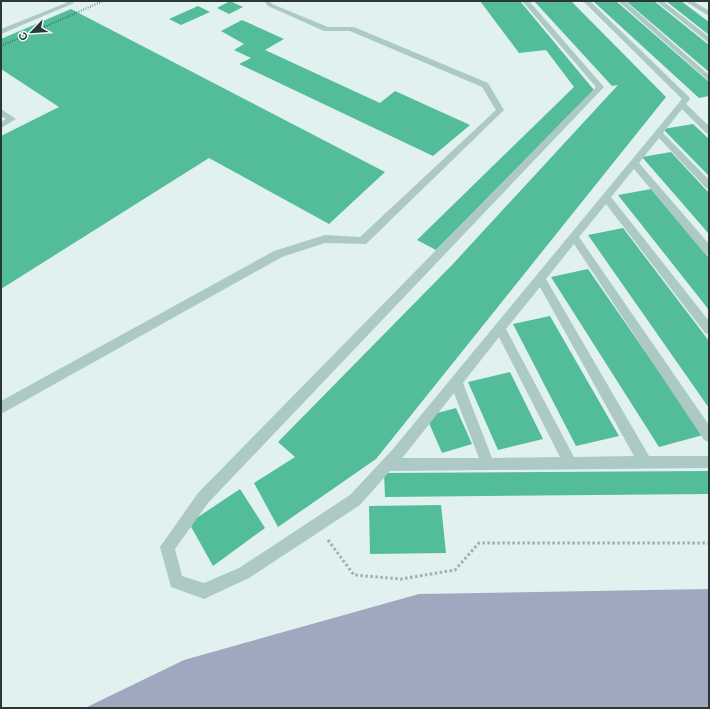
<svg xmlns="http://www.w3.org/2000/svg" width="710" height="709" viewBox="0 0 710 709" font-family="'Work Sans',sans-serif">
<style>
.green{fill:#a0a8bf}
.building{fill:#52bd98}
.lines{fill:none;stroke-linecap:round;stroke-linejoin:round}
.path{stroke:#96b4b0;stroke-width:3;stroke-dasharray:2.5 2.5;stroke-linecap:butt}
.lane{fill:#acc9c5;fill-rule:evenodd}
.rail{stroke:#2a3734;stroke-width:2;stroke-dasharray:0.5 2;stroke-linecap:butt}
</style>
<rect width="100%" height="100%" fill="#e0f1f0"/>
<path class="green" d="M709,589V708H85L184,660L419,594Z"/>
<path class="building" d="M230,1L243,7L229,14L217,8Z
M480,1H520L594,90L436,250L417,240L574,87L546,50L519,53Z
M534,1H571L666,97L376,459L278,527L254,483L295,457L278,442L452,265L618,85L612,86Z
M593,1H616L709,82V96L699,98Z
M626,1H654L709,45V72Z
M666,1H681L709,22V35Z
M198,6L210,12L181,25L169,19Z
M71,9L385,172L329,224L209,158L1,289V136L59,107L1,69V39Z
M242,20L284,39L265,50L380,103L395,91L470,125L433,156L239,64L251,58L234,50L244,44L221,31Z
M693,124L709,139V176L663,129Z
M671,152L709,193V234L642,157Z
M651,189L709,258V310L618,195Z
M623,228L709,341V408L588,235Z
M588,269L703,435L659,447L551,277Z
M550,316L619,436L576,446L513,324Z
M510,372L543,439L498,450L468,382Z
M456,408L472,444L442,453L426,416Z
M709,471V494L385,497L384,473Z
M240,489L265,528L213,566L189,523Z
M441,505L446,553L370,554L369,506Z"/>
<g class="lines">
<path class="path" d="M328,540L354,575L401,579L455,570L479,543H709"/>
<path class="lane" d="M65,1H73L74,3L1,34V29L66,3Z
M264,1H270L272,4L328,27H354L488,83L504,110L366,244L325,243L282,257L1,414V401L274,251L325,235L360,237L496,110L482,87L350,31H324L268,6Z
M522,1H529L604,87L208,503L175,549L182,576L204,583L239,568L350,495L393,449L682,99L583,1H590L689,97L690,99L686,104L709,126V134L706,133L682,109L663,133L709,180V189L706,188L659,138L639,163L709,244V255L705,254L634,169L611,197L709,321V335L705,333L606,204L579,237L709,425V442L704,440L574,244L546,279L649,456H709V468L390,471L360,505L249,578L204,599L171,587L160,547L198,493L596,87ZM540,287L634,456L574,457L506,329ZM499,337L560,457L492,458L463,383ZM454,393L479,458H402L403,457Z
M618,1H625L709,75V81Z
M656,1H663L709,37V43Z
M685,1H693L709,11V16Z
M1,109L16,119L1,128V122L6,119L1,116Z"/>
<path class="rail" d="M1,46L103,1"/>
</g>
<rect width="710" height="709" fill="none" stroke="#2a3734" stroke-width="4"/>
<g transform="translate(32 32) rotate(245)" stroke="#ecf9f8" stroke-width="3" paint-order="stroke">
<path d="M0-3L7 15L0 10L-7 15Z" fill="#2a3734"/>
<text y="-6" font-size="11" font-weight="bold" text-anchor="middle" fill="#2a3734">С</text>
</g>
</svg>
